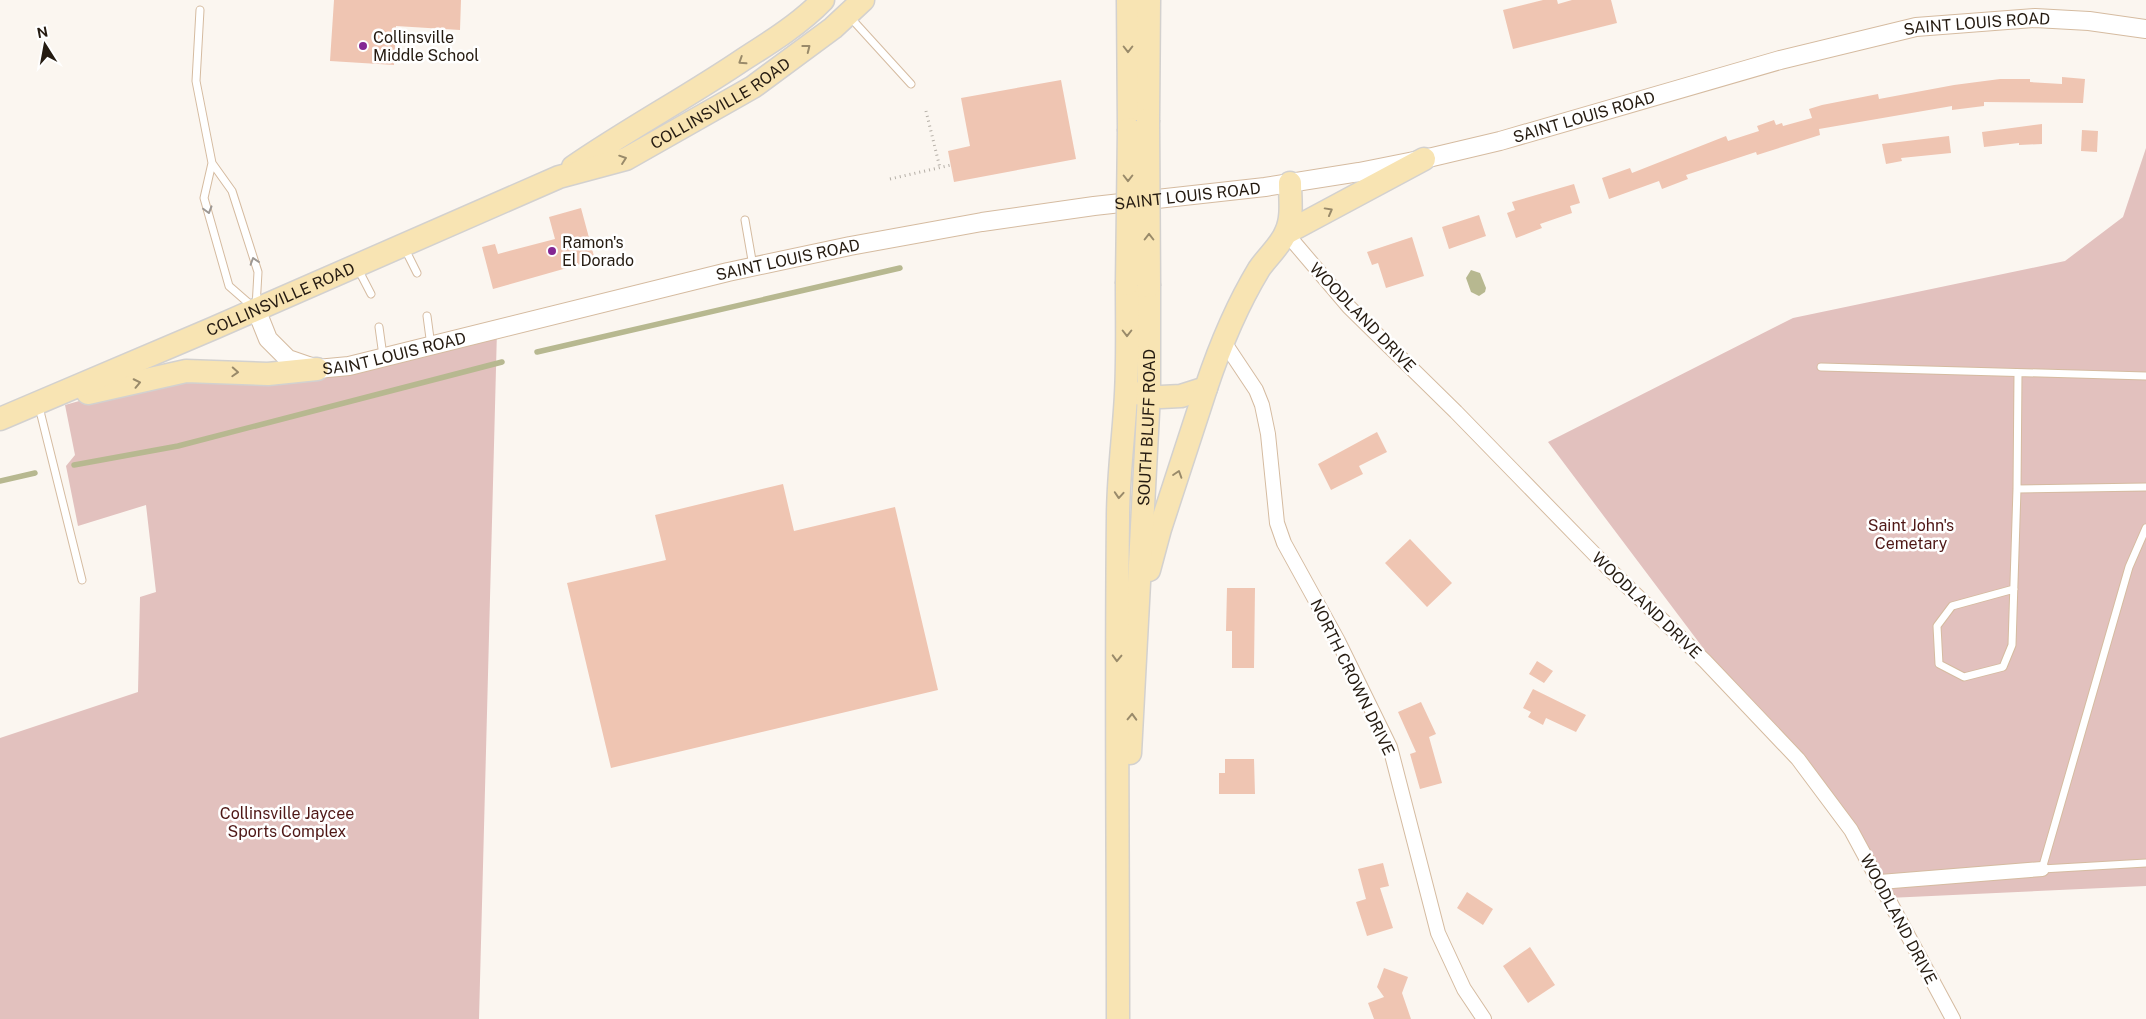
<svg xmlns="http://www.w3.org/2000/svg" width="2146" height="1019" viewBox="0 0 2146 1019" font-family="'Public Sans',sans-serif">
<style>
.green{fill:#e2c1be}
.water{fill:#b7b890}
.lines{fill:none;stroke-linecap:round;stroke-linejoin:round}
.stream{stroke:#b7b890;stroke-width:5.5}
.building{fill:#efc5b2}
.service-casing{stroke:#d5bba0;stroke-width:9}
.minor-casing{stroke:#d5bba0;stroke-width:16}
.tertiary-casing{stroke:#d5bba0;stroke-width:20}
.primary-casing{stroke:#d3d1cf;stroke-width:25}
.path{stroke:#b4aea6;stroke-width:3;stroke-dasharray:1 4;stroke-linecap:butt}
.service{stroke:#fff;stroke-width:7}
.minor{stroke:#fff;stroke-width:14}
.tertiary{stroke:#fff;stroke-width:18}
.primary{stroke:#f8e4b3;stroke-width:22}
.primary-bridge-casing{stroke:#d3d1cf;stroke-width:25;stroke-linecap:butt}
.primary-bridge{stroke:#f8e4b3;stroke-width:22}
.oneway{stroke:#998a6a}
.oneway2{stroke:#9d9894}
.poi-dot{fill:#842793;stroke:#fff;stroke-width:2}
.labels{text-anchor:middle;stroke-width:5;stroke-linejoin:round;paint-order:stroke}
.street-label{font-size:16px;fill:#251b11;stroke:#fff}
.poi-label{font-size:16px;fill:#251b11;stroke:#fff;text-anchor:start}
.park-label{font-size:16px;fill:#4f1816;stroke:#fff}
</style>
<rect width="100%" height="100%" fill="#fbf6f0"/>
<path class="green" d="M2146,148V886L1888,898L1830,802L1743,701L1548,442L1793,318L2065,261L2123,217Z
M497,330L479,1019H0V738L138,692L140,597L156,592L146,505L78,526L66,466L75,455L65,405L186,371L268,374Z"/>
<path class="water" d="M1471,270L1480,273L1486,288L1485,292L1479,296L1471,292L1466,278Z"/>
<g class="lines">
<path class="stream" d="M537,352L900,268
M74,465L178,446L502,362
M0,481L35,473"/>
</g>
<path class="building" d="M334,0H461L460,30L396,26L394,65L330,61Z
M1543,0H1557L1558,4L1572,0H1611L1617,23L1513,49L1503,10Z
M2062,77L2085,79L2083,103L1984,102V106L1952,110V106L1819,129L1820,135L1757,155L1756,152L1686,175L1688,179L1662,189L1659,181L1609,199L1602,178L1630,168L1632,173L1726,136L1728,141L1759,131L1757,126L1774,120L1776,125L1782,123L1783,126L1812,118L1809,109L1822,105L1878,94L1879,99L1954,85L2000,79H2030V82L2062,84Z
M1061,80L1076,159L954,182L948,151L970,146L961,98Z
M2042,124V144L2019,145V143L1984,147L1982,132Z
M2082,130L2098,131L2097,152L2081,151Z
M1949,136L1951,153L1901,158L1902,161L1886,164L1882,144Z
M1574,184L1580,203L1570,206L1572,213L1540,224L1542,228L1516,238L1507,213L1515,210L1512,202Z
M581,208L595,260L493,289L482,247L495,244L498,254L555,239L549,217Z
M1479,215L1486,236L1449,249L1442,227Z
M1412,237L1424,276L1386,288L1378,263L1372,265L1367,252Z
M1377,432L1387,452L1359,466L1363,474L1331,490L1318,464Z
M783,484L794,531L895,507L938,690L611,768L567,583L666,560L655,515Z
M1410,539L1452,583L1427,607L1385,563Z
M1227,588H1255L1254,668H1232V631H1226Z
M1537,661L1553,671L1544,683L1529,674Z
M1533,689L1586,715L1576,732L1546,718L1543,725L1528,717L1531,712L1523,708Z
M1421,702L1436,734L1429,737L1442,783L1420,789L1410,754L1416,752L1398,712Z
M1225,759H1254L1255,794H1219V773H1225Z
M1383,863L1389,886L1380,888L1393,928L1367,936L1356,902L1366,899L1358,869Z
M1467,892L1493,909L1483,925L1457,908Z
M1530,947L1555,985L1528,1003L1503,966Z
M1384,968L1408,977L1402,993L1411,1019H1374L1368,1003L1384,997L1377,987Z"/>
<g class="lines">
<g class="service-casing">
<path id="service" d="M200,10L196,81L212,163L232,191L258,272L256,307
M849,16L911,84
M212,163L204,198L229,286L253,307
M745,220L753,266
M405,249L417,273
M357,267L371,294
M427,316L431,346
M379,327L383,356
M1821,367L2146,376
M39,407L82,580
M2017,489L2146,487
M2146,528L2129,567L2042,869L2146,863
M2014,589L1952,606L1937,626L1939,664L1964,677L2003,667L2012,645L2017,489L2018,374"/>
</g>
<g class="minor-casing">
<path id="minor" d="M1286,233L1349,307L1456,412L1607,567L1705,661L1798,759L1851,830L1953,1019
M1222,339L1256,390L1262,405L1268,434L1277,523L1284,543L1338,641L1390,747L1438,933L1464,989L1484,1019
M1880,882L2042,869"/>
</g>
<g class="tertiary-casing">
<g id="tertiary">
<path id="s1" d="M256,309L268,339L288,359L317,369L349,366L728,272L850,246L982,222L1094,206L1265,187L1359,172L1424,159L1500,141L1780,60L1916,27L2035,18L2089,21L2146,29"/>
</g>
</g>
<g class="primary-casing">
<g id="primary">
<path d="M1128,0L1129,129"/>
<path d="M1148,120L1149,0"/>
<path d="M573,167C628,129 688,97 744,59C771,42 801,23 823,0"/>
<path d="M1286,233L1424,159"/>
<path d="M88,393L186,371L268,374L317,369"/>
<path d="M1135,393L1161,397L1181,396L1206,388C1220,346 1236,307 1259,269C1267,257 1281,245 1286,232C1293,217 1290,199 1290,183"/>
<path id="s2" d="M0,419L214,328L559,177L626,159L753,87L833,28L863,0"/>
<path d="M1149,570L1160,529L1206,388"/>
<path id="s3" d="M1130,753L1149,394V286"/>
<path d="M1118,1019C1118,852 1116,685 1118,518C1118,476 1124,435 1126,394C1128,357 1127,321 1127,284"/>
</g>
</g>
<path class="path" d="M926,111L940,168
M890,179L951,165"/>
<use href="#service" class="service"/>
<use href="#minor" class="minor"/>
<use href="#tertiary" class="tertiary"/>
<use href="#primary" class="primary"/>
<g class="primary-bridge-casing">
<path id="primary-bridge" d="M1148,120L1149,286
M1127,284L1129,129"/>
</g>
<use href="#primary-bridge" class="primary-bridge"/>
</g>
<defs><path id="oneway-chevron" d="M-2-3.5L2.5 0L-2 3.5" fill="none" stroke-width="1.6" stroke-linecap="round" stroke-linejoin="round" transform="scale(1.25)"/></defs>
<g class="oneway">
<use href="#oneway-chevron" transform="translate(807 48) rotate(-38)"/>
<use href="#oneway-chevron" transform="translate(1128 49) rotate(90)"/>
<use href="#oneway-chevron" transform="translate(742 61) rotate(147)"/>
<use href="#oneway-chevron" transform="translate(623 159) rotate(-19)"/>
<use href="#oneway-chevron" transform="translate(1128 178) rotate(90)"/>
<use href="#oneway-chevron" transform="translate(1329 211) rotate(-29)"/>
<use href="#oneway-chevron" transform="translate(1149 237) rotate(-90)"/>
<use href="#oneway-chevron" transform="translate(1127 333) rotate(90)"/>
<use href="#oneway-chevron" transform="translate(235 372) rotate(3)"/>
<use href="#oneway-chevron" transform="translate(137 383) rotate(-12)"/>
<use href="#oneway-chevron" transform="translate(1178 474) rotate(-72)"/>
<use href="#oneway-chevron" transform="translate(1119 495) rotate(94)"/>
<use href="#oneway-chevron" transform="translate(1117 658) rotate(92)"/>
<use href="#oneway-chevron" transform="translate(1132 717) rotate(-88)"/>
</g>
<g class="oneway2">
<use href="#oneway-chevron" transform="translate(208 210) rotate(74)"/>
<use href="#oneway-chevron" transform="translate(254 261) rotate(-108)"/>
</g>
<g class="poi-dot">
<circle cx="363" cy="46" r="5"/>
<circle cx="552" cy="251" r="5"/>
</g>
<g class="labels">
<g class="street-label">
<text dy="6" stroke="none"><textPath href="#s1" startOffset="1790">SAINT LOUIS ROAD</textPath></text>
<text dy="6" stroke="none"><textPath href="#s2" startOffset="788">COLLINSVILLE ROAD</textPath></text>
<text dy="6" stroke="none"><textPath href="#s1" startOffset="1385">SAINT LOUIS ROAD</textPath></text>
<text dy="6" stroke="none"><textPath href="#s1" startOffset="980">SAINT LOUIS ROAD</textPath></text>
<text dy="6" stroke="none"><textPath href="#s1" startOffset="575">SAINT LOUIS ROAD</textPath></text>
<text dy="6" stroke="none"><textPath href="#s2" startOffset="305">COLLINSVILLE ROAD</textPath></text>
<text transform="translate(1363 317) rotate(46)" y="6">WOODLAND DRIVE</text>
<text dy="6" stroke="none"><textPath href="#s1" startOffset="170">SAINT LOUIS ROAD</textPath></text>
<text dy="6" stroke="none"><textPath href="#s3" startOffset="326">SOUTH BLUFF ROAD</textPath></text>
<text transform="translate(1647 605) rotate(44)" y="6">WOODLAND DRIVE</text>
<text transform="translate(1353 677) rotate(64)" y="6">NORTH CROWN DRIVE</text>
<text transform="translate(1899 919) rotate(62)" y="6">WOODLAND DRIVE</text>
</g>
<g class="poi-label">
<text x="373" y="43">Collinsville<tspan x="373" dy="18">Middle School</tspan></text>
<text x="562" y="248">Ramon's<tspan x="562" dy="18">El Dorado</tspan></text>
</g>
<g class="park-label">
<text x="1911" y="531">Saint John's<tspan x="1911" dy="18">Cemetary</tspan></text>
<text x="287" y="819">Collinsville Jaycee<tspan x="287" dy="18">Sports Complex</tspan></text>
</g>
</g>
<g transform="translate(45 45) rotate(349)" stroke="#ffffff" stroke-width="4" paint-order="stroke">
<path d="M0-4L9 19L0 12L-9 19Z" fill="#251b11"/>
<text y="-8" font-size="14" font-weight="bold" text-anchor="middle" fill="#251b11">N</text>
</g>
</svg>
